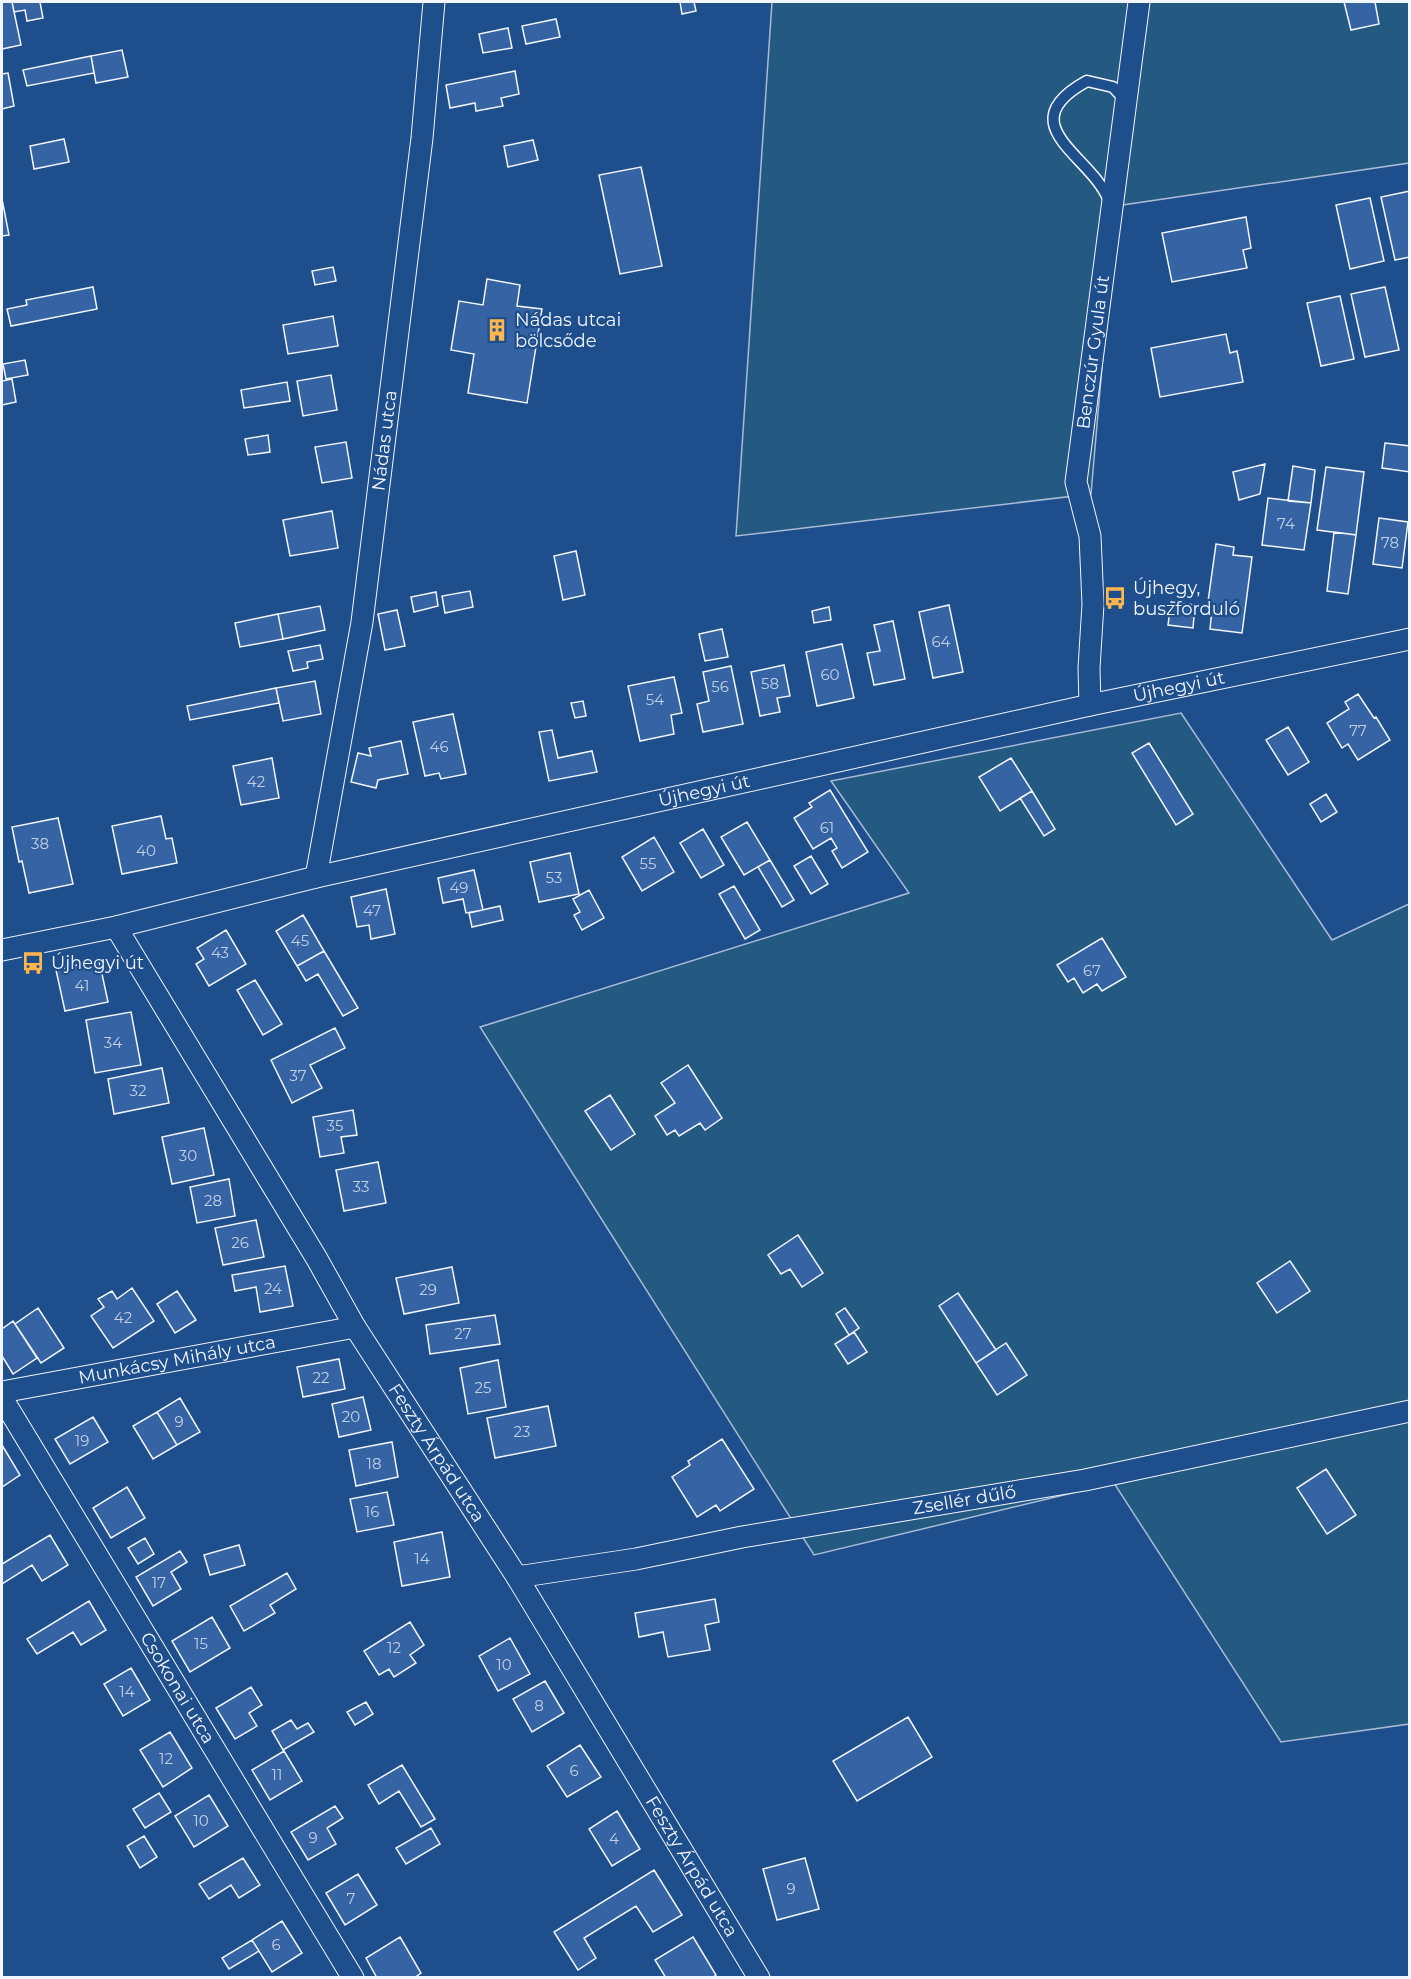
<svg xmlns="http://www.w3.org/2000/svg" width="1411" height="1979" viewBox="0 0 1411 1979" font-family="Montserrat,sans-serif">
<style>
.green{fill:#245a82;stroke:#a8bbd7;stroke-width:1.5}
.building{fill:#3563a3;stroke:#f2f6ff;stroke-width:1.5}
.lines{fill:none;stroke-linecap:round;stroke-linejoin:round}
.service-casing{stroke:#f2f6ff;stroke-width:13}
.minor-casing{stroke:#f2f6ff;stroke-width:23}
.service{stroke:#1f4e8c;stroke-width:10}
.minor{stroke:#1f4e8c;stroke-width:21}
.labels{text-anchor:middle;stroke-width:4.5;stroke-linejoin:round;paint-order:stroke}
.number-label{font-size:15px;fill:#c3d1e8}
.poi-label{font-size:18px;fill:#f2f6ff;stroke:#1f4e8c;text-anchor:start}
.street-label{font-size:18px;fill:#f2f6ff;stroke:#1f4e8c}
</style>
<rect width="100%" height="100%" fill="#1f4e8c"/>
<path class="green" d="M772,2H1409V163L1116,206L1091,494L736,536Z
M1181,713L1332,940L1409,904V1724L1281,1742L1114,1483L814,1555L480,1027L909,893L831,781Z"/>
<path class="building" d="M2,2H12L21,45L2,49Z
M12,2H40L43,18L27,21L25,10L14,12Z
M680,2H694L696,11L682,14Z
M1344,2H1375L1379,24L1351,30Z
M556,19L560,37L526,44L522,26Z
M508,28L512,48L483,53L479,34Z
M122,50L128,77L96,83L91,56Z
M91,56L94,73L27,86L23,70Z
M515,71L519,94L501,98L503,106L476,111L475,103L450,108L446,85Z
M8,73L14,106L2,109V74Z
M64,139L69,162L34,169L30,146Z
M533,140L538,160L508,167L504,146Z
M641,167L662,266L620,274L599,175Z
M1410,191V257L1395,260L1381,197Z
M1370,198L1384,261L1350,269L1336,205Z
M2,199L9,235L2,236Z
M1246,217L1251,248L1243,250L1247,268L1172,282L1162,233Z
M333,267L336,281L315,285L312,271Z
M487,279L520,285L517,306L542,309L527,403L468,393L474,354L451,350L459,301L483,305Z
M93,287L97,309L11,326L7,309L27,305L26,300Z
M1385,287L1399,350L1365,357L1351,294Z
M1340,296L1354,359L1321,366L1307,303Z
M333,316L338,346L288,354L283,325Z
M1226,334L1230,353L1237,351L1243,382L1160,397L1151,348Z
M25,360L28,375L6,379L3,364Z
M331,375L337,410L303,416L297,381Z
M12,379L16,402L2,405V381Z
M287,382L290,401L244,408L241,390Z
M268,435L270,452L248,455L245,439Z
M346,442L352,478L322,483L315,447Z
M1385,443L1410,446V472L1382,468Z
M1265,464L1260,494L1239,500L1233,472Z
M1293,466L1315,470L1311,503L1288,501Z
M1326,467L1364,472L1356,535L1317,530Z
M1268,498L1311,503L1304,550L1262,545Z
M332,511L338,548L290,556L283,520Z
M1379,518L1408,522L1402,568L1373,564Z
M1334,532L1356,535L1348,594L1327,591Z
M1216,544L1234,547L1233,555L1252,557L1242,633L1210,629L1212,609H1207Z
M576,551L585,595L563,600L554,556Z
M470,591L473,607L445,613L442,596Z
M436,592L438,606L414,612L411,597Z
M1171,602L1195,605L1193,628L1168,625Z
M949,605L963,672L933,678L919,612Z
M320,606L325,630L283,639L278,614Z
M829,607L831,620L814,623L812,611Z
M397,610L405,646L385,650L378,614Z
M278,614L283,639L240,647L235,623Z
M893,621L905,679L874,685L867,653L880,651L874,625Z
M722,629L728,657L705,661L699,634Z
M842,644L854,698L817,706L806,652Z
M320,645L323,659L307,662L308,668L293,671L288,651Z
M784,665L790,696L777,698L780,712L760,716L751,672Z
M731,666L743,724L703,732L697,704L709,701L703,672Z
M674,677L682,713L671,715L674,734L640,741L628,686Z
M315,681L321,714L283,721L276,688Z
M276,688L279,703L190,720L187,706Z
M1358,694L1374,718L1376,717L1390,740L1358,760L1348,744L1342,748L1327,723L1349,709L1345,702Z
M583,701L586,716L575,718L571,703Z
M453,714L466,774L441,779L439,773L425,776L413,722Z
M1288,727L1309,762L1288,775L1266,740Z
M552,730L558,758L592,751L597,772L549,781L539,732Z
M401,741L408,774L378,780L376,788L351,782L358,753L371,756L369,748Z
M1149,743L1193,814L1176,825L1132,753Z
M272,758L279,798L241,805L233,766Z
M1011,758L1032,791L1000,811L979,777Z
M830,790L868,852L842,868L832,851L837,848L831,838L813,849L794,818L812,807L809,803Z
M1032,791L1055,829L1044,836L1020,798Z
M1326,794L1337,812L1321,822L1310,804Z
M161,816L166,839L172,838L177,863L122,874L112,826Z
M58,818L73,884L29,893L22,861L19,862L12,827Z
M747,822L770,860L744,875L721,837Z
M703,829L724,865L701,878L680,843Z
M654,837L674,872L642,891L622,857Z
M570,853L579,894L539,902L530,862Z
M811,856L828,884L811,894L794,866Z
M770,860L794,900L782,907L758,867Z
M474,870L483,910L466,913L463,899L443,903L438,878Z
M734,886L760,930L745,939L719,894Z
M386,889L395,934L371,939L369,925L357,927L351,897Z
M589,890L604,918L582,930L574,915L580,912L573,899Z
M500,906L503,920L472,927L469,913Z
M303,915L324,951L297,966L276,931Z
M226,930L246,964L209,986L196,964L204,959L197,948Z
M1102,938L1126,977L1102,991L1097,984L1083,993L1074,978L1068,982L1057,965Z
M324,951L358,1008L343,1016L318,974L306,981L297,966Z
M99,960L108,1002L65,1011L56,970Z
M255,980L282,1024L263,1035L237,990Z
M131,1012L141,1065L95,1073L86,1020Z
M335,1028L345,1048L310,1065L322,1088L292,1103L271,1060Z
M688,1065L722,1118L705,1130L700,1123L679,1136L675,1130L667,1135L655,1116L675,1103L661,1083Z
M162,1068L169,1103L114,1114L108,1079Z
M610,1095L635,1134L611,1150L585,1111Z
M353,1110L357,1135L341,1137L344,1153L320,1157L313,1117Z
M204,1128L214,1175L172,1184L162,1137Z
M378,1162L386,1203L344,1211L336,1170Z
M229,1179L235,1216L197,1223L190,1187Z
M256,1220L264,1257L223,1265L215,1228Z
M798,1235L823,1273L802,1287L790,1269L781,1274L768,1255Z
M1290,1261L1310,1291L1277,1313L1257,1283Z
M285,1266L293,1306L260,1312L256,1287L235,1291L232,1275Z
M452,1267L459,1303L404,1314L396,1278Z
M132,1288L154,1321L113,1348L91,1316L104,1307L98,1299L112,1291L117,1299Z
M177,1291L196,1320L175,1333L157,1304Z
M958,1293L996,1350L976,1363L939,1306Z
M38,1308L64,1348L41,1363L15,1324Z
M845,1308L859,1328L849,1335L836,1314Z
M495,1315L500,1344L430,1354L426,1325Z
M13,1321L37,1358L13,1374L2,1356V1329Z
M854,1332L867,1352L848,1364L835,1344Z
M1006,1343L1027,1375L997,1395L976,1363Z
M339,1359L345,1389L303,1397L297,1367Z
M498,1360L506,1407L468,1414L460,1368Z
M363,1397L371,1430L339,1437L332,1404Z
M180,1398L200,1432L177,1445L157,1412Z
M548,1406L556,1446L495,1458L487,1418Z
M157,1412L177,1445L153,1459L133,1426Z
M93,1417L108,1442L70,1464L55,1439Z
M722,1439L754,1489L720,1511L716,1505L697,1517L672,1477L690,1465L688,1461Z
M392,1442L398,1477L356,1486L349,1450Z
M2,1445L20,1475L2,1487Z
M1326,1469L1356,1515L1327,1534L1297,1488Z
M127,1487L145,1518L111,1538L93,1508Z
M387,1492L394,1525L357,1532L350,1499Z
M442,1532L450,1577L402,1586L394,1542Z
M50,1535L68,1565L42,1581L32,1565L2,1584V1564Z
M145,1538L154,1554L138,1564L128,1548Z
M239,1545L245,1565L210,1575L204,1555Z
M180,1551L187,1562L171,1572L181,1589L153,1606L136,1577Z
M287,1573L296,1589L270,1605L275,1613L244,1631L230,1606Z
M715,1599L719,1622L705,1625L710,1650L668,1657L663,1632L639,1637L635,1613Z
M89,1601L106,1630L81,1645L73,1632L37,1654L27,1639Z
M212,1617L230,1648L190,1672L172,1641Z
M410,1622L424,1645L410,1655L416,1663L394,1677L389,1669L379,1675L364,1651Z
M510,1638L530,1674L498,1691L479,1656Z
M131,1668L150,1700L123,1716L104,1684Z
M545,1681L564,1713L532,1732L513,1699Z
M251,1687L262,1705L249,1713L257,1726L235,1739L216,1708Z
M366,1702L373,1714L355,1725L347,1712Z
M908,1717L932,1757L857,1801L833,1761Z
M291,1720L297,1729L308,1723L314,1732L283,1750L272,1731Z
M170,1732L192,1768L163,1787L140,1750Z
M580,1745L601,1777L567,1797L547,1766Z
M284,1751L302,1781L270,1800L252,1770Z
M402,1765L435,1819L421,1827L399,1791L379,1804L368,1785Z
M159,1793L171,1812L145,1828L133,1809Z
M209,1795L228,1826L194,1847L175,1816Z
M335,1806L343,1818L327,1828L336,1844L308,1860L291,1832Z
M617,1811L640,1849L612,1866L589,1829Z
M431,1828L440,1844L406,1864L396,1848Z
M144,1836L157,1857L140,1868L127,1846Z
M243,1858L260,1885L239,1898L231,1885L209,1899L199,1884Z
M805,1858L819,1909L777,1920L763,1869Z
M654,1870L682,1915L653,1932L636,1906L584,1938L596,1958L578,1970L554,1932Z
M358,1874L377,1905L345,1925L326,1893Z
M282,1921L302,1953L272,1972L252,1940Z
M400,1937L421,1973L414,1978H377L366,1958Z
M693,1937L716,1975L712,1978H666L655,1960Z
M252,1940L259,1951L229,1969L222,1958Z"/>
<g class="lines">
<g class="service-casing">
<path id="service" d="M1109,201C1093,156 1007,125 1087,81L1113,87L1125,100"/>
</g>
<g class="minor-casing">
<g id="minor">
<path id="s1" d="M1090,705L1089,668L1093,604L1090,536L1076,482L1139,2"/>
<path id="s2" d="M316,877L362,622L422,138L434,2"/>
<path id="s3" d="M116,927L317,1259L355,1327L517,1577L759,1978"/>
<path id="s4" d="M2,950L116,927L316,877L1090,705L1410,639"/>
<path id="s5" d="M2,1392L355,1327"/>
<path id="s6" d="M2,1398L353,1978"/>
<path id="s7" d="M517,1577L636,1559L742,1537L1085,1480L1410,1411"/>
</g>
</g>
<use href="#service" class="service"/>
<use href="#minor" class="minor"/>
</g>
<defs>
<g id="building-bare" transform="scale(1.8)"><path d="M-4-6H4V6H1V3H-1V6H-4ZM-2.5-4.3h1.7v1.8h-1.7ZM.8-4.3h1.7v1.8H.8ZM-2.5-1h1.7V.8h-1.7ZM.8-1h1.7V.8H.8Z" fill="#ffb74d" stroke="#1f4e8c" stroke-width="2.5" paint-order="stroke"/></g>
<g id="bus-bare" transform="scale(1.8)"><path d="M-5-6H5V4H4V6H2V4H-2V6H-4V4H-5ZM-3.5-4V0h7V-4ZM-3.5 1.2v1.5H-2V1.2ZM2 1.2v1.5H3.5V1.2Z" fill="#ffb74d" stroke="#1f4e8c" stroke-width="2.5" paint-order="stroke"/></g>
</defs>
<g fill-rule="evenodd">
<use href="#building-bare" x="497" y="330"/>
<use href="#bus-bare" x="1115" y="598"/>
<use href="#bus-bare" x="33" y="963"/>
</g>
<g class="labels">
<g class="number-label">
<text x="1286" y="529">74</text>
<text x="1390" y="548">78</text>
<text x="941" y="647">64</text>
<text x="830" y="680">60</text>
<text x="770" y="689">58</text>
<text x="720" y="692">56</text>
<text x="655" y="705">54</text>
<text x="1358" y="736">77</text>
<text x="439" y="752">46</text>
<text x="256" y="787">42</text>
<text x="827" y="833">61</text>
<text x="40" y="849">38</text>
<text x="146" y="856">40</text>
<text x="648" y="869">55</text>
<text x="554" y="883">53</text>
<text x="459" y="893">49</text>
<text x="372" y="916">47</text>
<text x="300" y="946">45</text>
<text x="220" y="958">43</text>
<text x="1092" y="976">67</text>
<text x="82" y="991">41</text>
<text x="113" y="1048">34</text>
<text x="298" y="1081">37</text>
<text x="138" y="1096">32</text>
<text x="335" y="1131">35</text>
<text x="188" y="1161">30</text>
<text x="361" y="1192">33</text>
<text x="213" y="1206">28</text>
<text x="240" y="1248">26</text>
<text x="273" y="1294">24</text>
<text x="428" y="1295">29</text>
<text x="123" y="1323">42</text>
<text x="463" y="1339">27</text>
<text x="321" y="1383">22</text>
<text x="483" y="1393">25</text>
<text x="351" y="1422">20</text>
<text x="179" y="1427">9</text>
<text x="522" y="1437">23</text>
<text x="82" y="1446">19</text>
<text x="374" y="1469">18</text>
<text x="372" y="1517">16</text>
<text x="422" y="1564">14</text>
<text x="159" y="1588">17</text>
<text x="201" y="1649">15</text>
<text x="394" y="1653">12</text>
<text x="504" y="1670">10</text>
<text x="127" y="1697">14</text>
<text x="539" y="1711">8</text>
<text x="166" y="1764">12</text>
<text x="574" y="1776">6</text>
<text x="277" y="1780">11</text>
<text x="201" y="1826">10</text>
<text x="313" y="1843">9</text>
<text x="614" y="1844">4</text>
<text x="791" y="1894">9</text>
<text x="351" y="1904">7</text>
<text x="276" y="1950">6</text>
</g>
<g class="poi-label">
<text x="515" y="326">Nádas utcai<tspan x="515" dy="21">bölcsőde</tspan></text>
<text x="1133" y="594">Újhegy,<tspan x="1133" dy="21">buszforduló</tspan></text>
<text x="51" y="969">Újhegyi út</text>
</g>
<g class="street-label">
<text dy="6" stroke="none"><textPath href="#s1" startOffset="356">Benczúr Gyula út</textPath></text>
<text dy="6" stroke="none"><textPath href="#s2" startOffset="442">Nádas utca</textPath></text>
<text dy="6" stroke="none"><textPath href="#s4" startOffset="1206">Újhegyi út</textPath></text>
<text dy="6" stroke="none"><textPath href="#s4" startOffset="720">Újhegyi út</textPath></text>
<text dy="6" stroke="none"><textPath href="#s5" startOffset="178">Munkácsy Mihály utca</textPath></text>
<text dy="6" stroke="none"><textPath href="#s3" startOffset="616">Feszty Árpád utca</textPath></text>
<text dy="6" stroke="none"><textPath href="#s7" startOffset="454">Zsellér dűlő</textPath></text>
<text dy="6" stroke="none"><textPath href="#s6" startOffset="339">Csokonai utca</textPath></text>
<text dy="6" stroke="none"><textPath href="#s3" startOffset="1102">Feszty Árpád utca</textPath></text>
</g>
</g>
<rect width="1411" height="1979" fill="none" stroke="#f2f6ff" stroke-width="6"/>
</svg>
